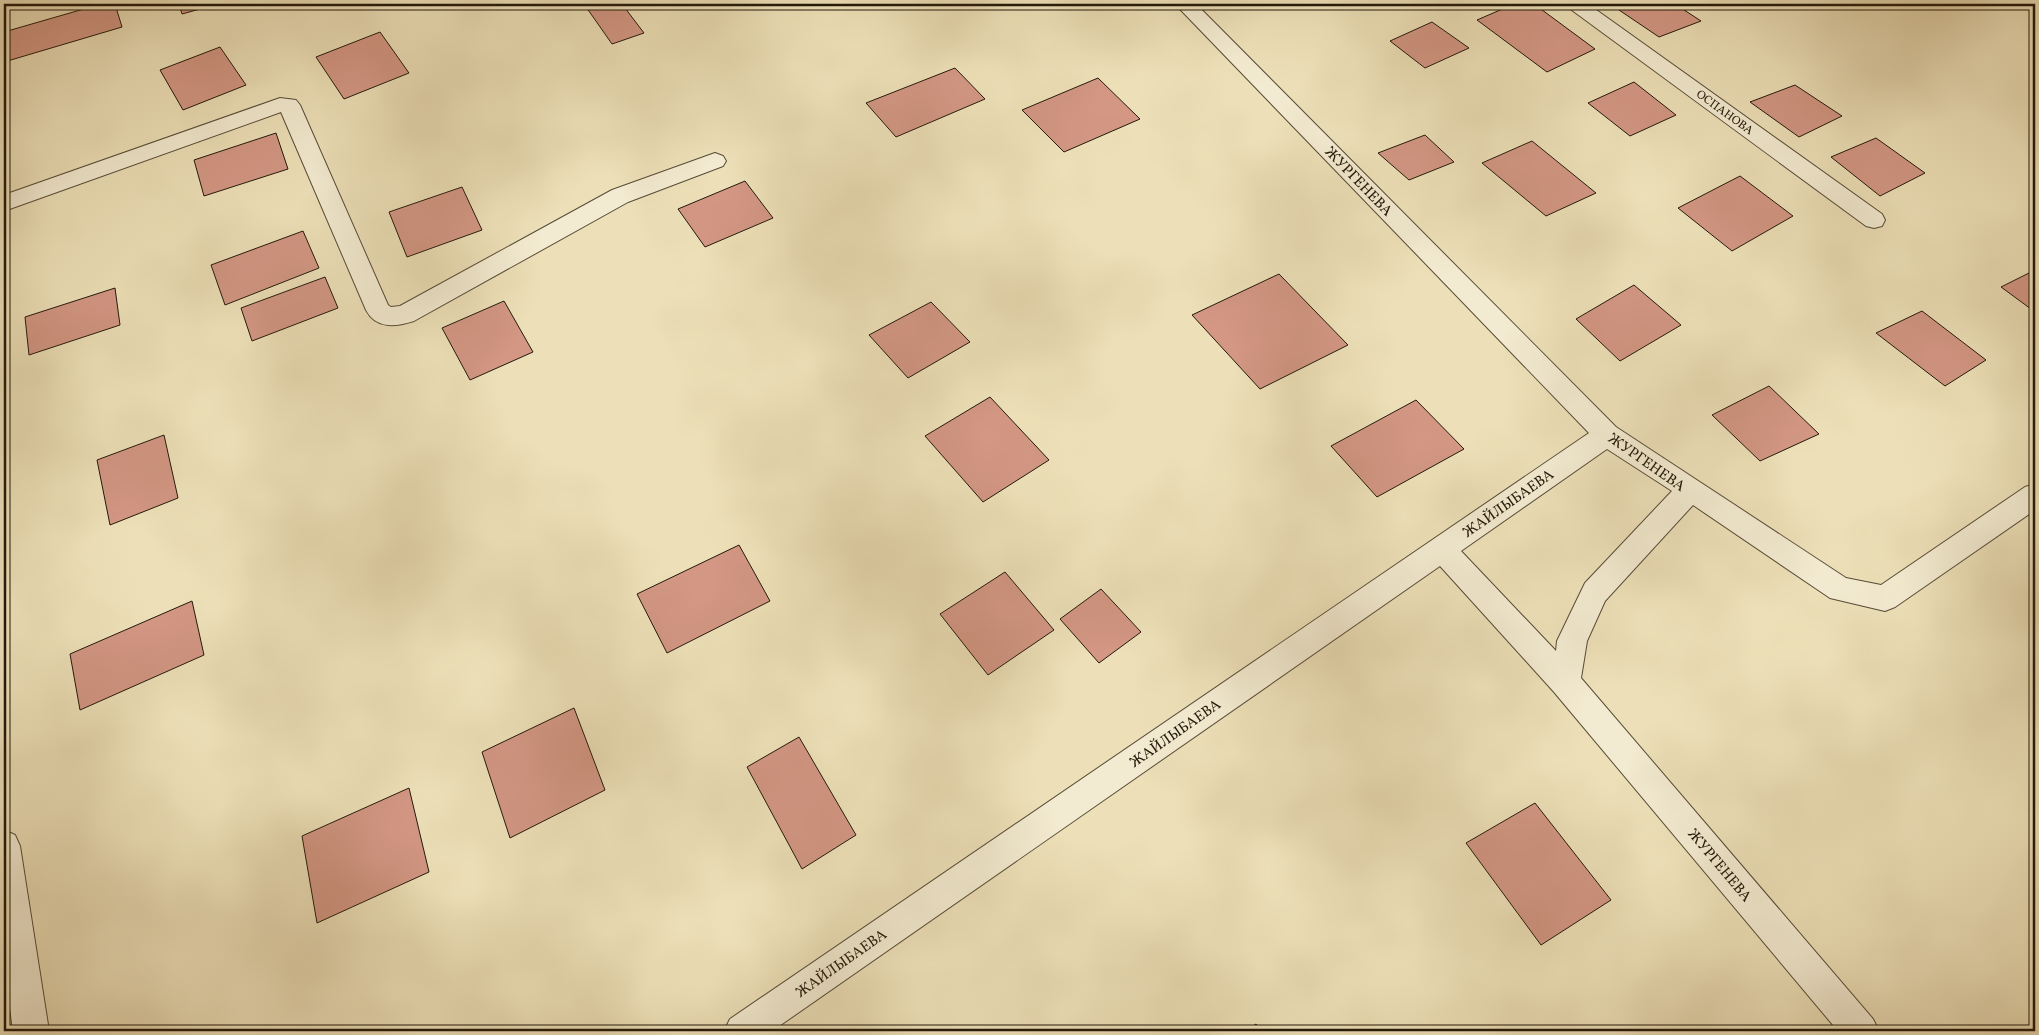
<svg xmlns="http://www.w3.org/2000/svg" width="2039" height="1035" viewBox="0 0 2039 1035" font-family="Vollkorn,serif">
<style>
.building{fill:#d39784;stroke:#23190b}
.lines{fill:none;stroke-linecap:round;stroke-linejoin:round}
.street-casing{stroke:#564b36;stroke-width:2}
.street{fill:#f3ebd1;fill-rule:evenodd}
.labels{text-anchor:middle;stroke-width:4.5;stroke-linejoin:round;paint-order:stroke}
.far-street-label{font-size:12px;fill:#23190b;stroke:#f3ebd1}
.street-label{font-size:15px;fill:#23190b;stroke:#f3ebd1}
</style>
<rect width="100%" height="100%" fill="#ede0b8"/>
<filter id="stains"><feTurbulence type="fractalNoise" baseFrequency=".004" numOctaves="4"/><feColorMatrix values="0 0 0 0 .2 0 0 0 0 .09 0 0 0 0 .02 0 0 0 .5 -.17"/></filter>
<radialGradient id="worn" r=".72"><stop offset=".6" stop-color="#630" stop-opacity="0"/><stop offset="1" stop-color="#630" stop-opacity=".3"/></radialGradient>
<path class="building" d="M101,4H115L122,27L4,62V32Z
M179,4H218L182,14Z
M584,4H622L644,33L612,44Z
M1514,4H1534L1595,49L1547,72L1477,20Z
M1638,4H1675L1701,21L1659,37L1619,10Z
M1432,22L1469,48L1425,68L1390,41Z
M380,32L409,73L344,99L316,57Z
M220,47L246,85L183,110L160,70Z
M955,68L985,99L896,137L866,103Z
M1098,78L1140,119L1064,152L1022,110Z
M1634,82L1676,115L1630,136L1588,103Z
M1795,85L1842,116L1799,137L1750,102Z
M276,133L288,169L204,196L194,160Z
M1425,135L1454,162L1409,180L1378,153Z
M1876,138L1925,173L1880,196L1831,157Z
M1532,141L1596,193L1546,216L1482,163Z
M1740,176L1793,216L1732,251L1678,208Z
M745,181L773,218L705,247L678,209Z
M462,187L482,230L407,257L389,212Z
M303,231L319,268L225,305L211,265Z
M2035,270V312L2001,287Z
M1279,274L1348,345L1260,389L1192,315Z
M325,277L338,308L252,341L241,308Z
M1634,285L1681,325L1620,361L1576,319Z
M115,288L120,325L29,355L25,317Z
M504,301L533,352L470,380L442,328Z
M931,302L970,342L908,378L869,335Z
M1922,311L1986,360L1945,386L1876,333Z
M1769,386L1819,434L1760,461L1712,415Z
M990,397L1049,460L983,502L925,436Z
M1416,400L1464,449L1377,497L1331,446Z
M164,435L178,498L110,525L97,460Z
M739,545L770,601L667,653L637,594Z
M1005,572L1054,630L988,675L940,614Z
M1101,589L1141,632L1099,663L1060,619Z
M192,601L204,655L80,710L70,654Z
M574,708L605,790L510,838L482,752Z
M799,737L856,835L802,869L747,767Z
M409,788L429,872L317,923L302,836Z
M1535,803L1611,900L1541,945L1466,843Z
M1256,1024L1261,1031H1246Z"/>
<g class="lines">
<g class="street-casing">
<path id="street" d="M1175,4H1196L1616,427L1846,578L1881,585L2025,487L2035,484V510L1895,607L1885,611L1830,598L1693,505L1605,601L1587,641L1581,678L1873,1019L1879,1031H1838L1554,692L1440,566L772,1031H724L730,1019L1589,433ZM1607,449L1672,491L1585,583L1557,641L1556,651L1461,551Z
M1566,4H1588L1882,214L1885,220L1882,226L1874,228L1866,226L1569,8Z
M280,98L296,100L300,105L388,305L391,307L400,306L612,190L715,153L723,156L726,161L723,166L628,202L414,321C395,327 376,329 366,310L281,112L4,211V195Z
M4,830L15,835L20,846L49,1031H13L4,962Z"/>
</g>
<use href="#street" class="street"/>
</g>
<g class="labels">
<g class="far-street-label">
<text transform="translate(1725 112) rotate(36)" y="4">ОСПАНОВА</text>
</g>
<g class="street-label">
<text transform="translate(1359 181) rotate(46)" y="5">ЖУРГЕНЕВА</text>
<text transform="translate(1647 462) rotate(35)" y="5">ЖУРГЕНЕВА</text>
<text transform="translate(1508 503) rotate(-35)" y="5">ЖАЙЛЫБАЕВА</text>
<text transform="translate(1175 733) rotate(-35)" y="5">ЖАЙЛЫБАЕВА</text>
<text transform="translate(1720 865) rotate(50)" y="5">ЖУРГЕНЕВА</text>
<text transform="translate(841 963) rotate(-35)" y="5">ЖАЙЛЫБАЕВА</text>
</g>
</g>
<rect width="2039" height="1035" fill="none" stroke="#ede0b8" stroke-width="20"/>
<rect x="5" y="5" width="2029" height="1025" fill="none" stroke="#23190b" stroke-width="2.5"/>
<rect x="10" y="10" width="2019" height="1015" fill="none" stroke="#23190b"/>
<rect width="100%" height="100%" filter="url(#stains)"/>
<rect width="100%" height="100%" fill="url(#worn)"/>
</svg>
